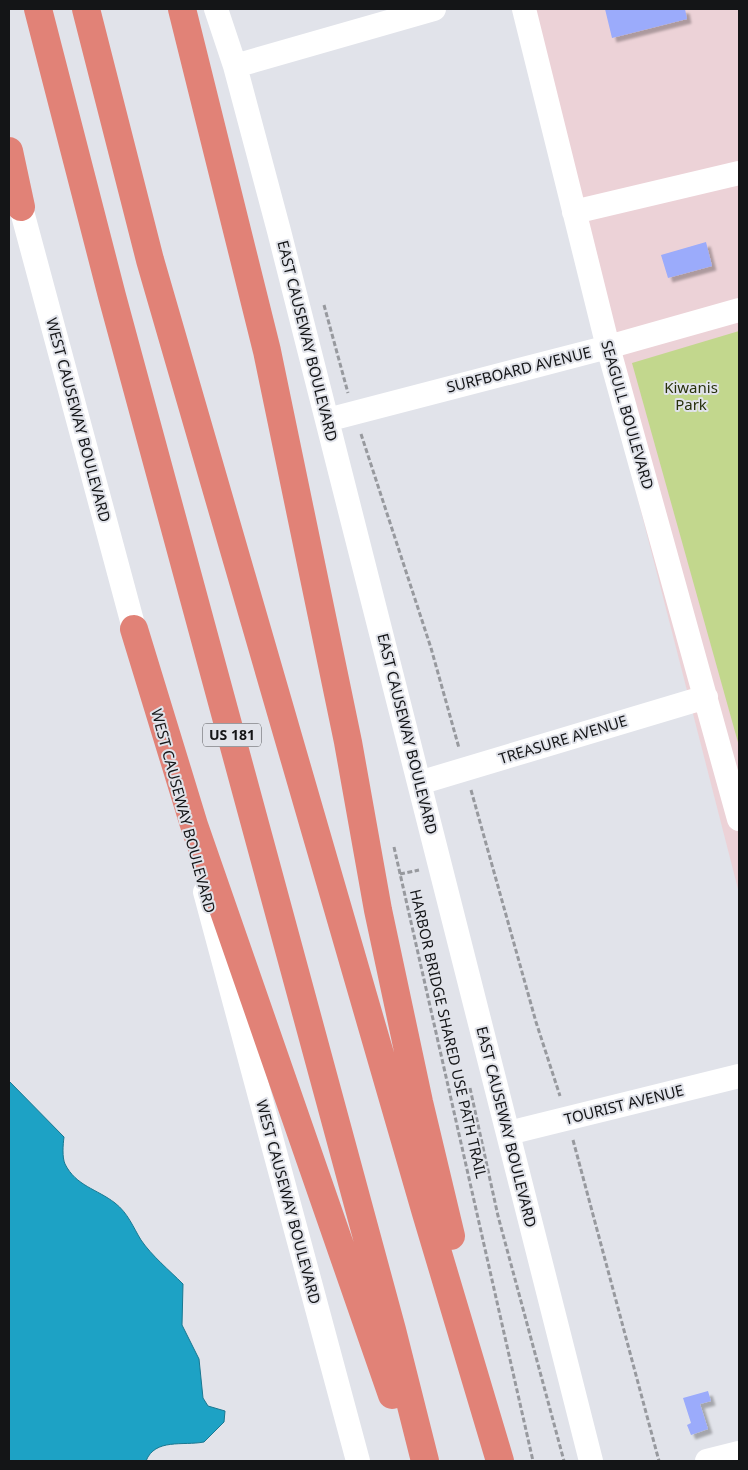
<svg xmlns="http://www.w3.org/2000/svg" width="748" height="1470" viewBox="0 0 748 1470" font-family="'Noto Sans',sans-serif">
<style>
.commercial{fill:#ecd2d7}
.green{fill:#c2d78d}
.water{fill:#1da2c5;stroke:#1a7891}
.building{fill:#9babfb;filter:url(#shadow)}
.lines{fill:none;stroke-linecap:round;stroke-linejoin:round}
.path{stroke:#97999e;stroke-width:3;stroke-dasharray:5 2.5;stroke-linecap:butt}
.minor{stroke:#fff;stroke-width:24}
.highway{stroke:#e18277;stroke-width:28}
.labels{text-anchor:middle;stroke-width:4;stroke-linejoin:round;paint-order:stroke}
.shield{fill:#e1e3ea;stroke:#525356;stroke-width:1}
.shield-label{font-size:14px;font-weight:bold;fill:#141517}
.street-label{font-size:15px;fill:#141517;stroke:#e1e3ea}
.park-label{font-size:15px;fill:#28310c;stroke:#e1e3ea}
</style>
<defs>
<filter id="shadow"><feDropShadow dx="4.5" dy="4.5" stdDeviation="1" flood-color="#0004"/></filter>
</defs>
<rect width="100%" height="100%" fill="#e1e3ea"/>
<path class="commercial" d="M512,9H739V893Z"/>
<path class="green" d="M739,331V746L632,363Z"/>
<path class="water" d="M9,1081L64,1137C63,1145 62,1157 65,1164C76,1186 97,1189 115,1203C128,1213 133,1227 141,1240C152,1256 169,1270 183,1284L182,1325L199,1359L203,1398L208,1406L225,1411L224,1422L204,1442C183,1446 155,1438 146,1461H9Z"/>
<path class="building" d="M605,9H685L687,19L612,38Z
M706,242L712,266L668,278L661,255Z
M708,1391L711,1401L700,1404L708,1429L691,1435L687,1425L691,1423L683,1398Z"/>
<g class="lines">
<path class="path" d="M324,305L348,393
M361,434L431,648L459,748
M471,790L536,1022L560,1096
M394,847L533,1461
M400,874L419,870
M470,1088L498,1216L564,1461
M573,1140L659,1461"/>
<path class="minor" d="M216,9L235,66L279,231L591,1461
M524,9L608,347L739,819
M235,66L434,9
M16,189L139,647
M574,212L739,173
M327,420L608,347L739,310
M419,783L706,697
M205,892L358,1461
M508,1133L739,1076
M707,1461L739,1453"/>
<path class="highway" d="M38,9L112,296L392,1330L425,1461
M86,9L150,260L426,1213L500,1461
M182,9L267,351L348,742L378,910L419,1102L451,1236
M9,151L21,207
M134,629L194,825L392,1395"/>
</g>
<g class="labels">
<rect class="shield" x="203" y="723.5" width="58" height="23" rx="4"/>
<g class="shield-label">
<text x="232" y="740">US 181</text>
</g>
<g class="street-label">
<text transform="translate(307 341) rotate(76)" y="5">EAST CAUSEWAY BOULEVARD</text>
<text transform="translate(519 370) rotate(-14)" y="5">SURFBOARD AVENUE</text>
<text transform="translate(627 415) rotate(74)" y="5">SEAGULL BOULEVARD</text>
<text transform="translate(78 420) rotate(75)" y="5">WEST CAUSEWAY BOULEVARD</text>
<text transform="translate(407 734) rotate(76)" y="5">EAST CAUSEWAY BOULEVARD</text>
<text transform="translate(563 740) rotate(-17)" y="5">TREASURE AVENUE</text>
<text transform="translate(183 811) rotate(75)" y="5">WEST CAUSEWAY BOULEVARD</text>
<text transform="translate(448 1034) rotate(77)" y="5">HARBOR BRIDGE SHARED USE PATH TRAIL</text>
<text transform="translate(624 1105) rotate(-14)" y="5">TOURIST AVENUE</text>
<text transform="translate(506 1127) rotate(76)" y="5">EAST CAUSEWAY BOULEVARD</text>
<text transform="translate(288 1202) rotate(75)" y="5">WEST CAUSEWAY BOULEVARD</text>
</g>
<g class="park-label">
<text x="691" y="393">Kiwanis<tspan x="691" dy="17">Park</tspan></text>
</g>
</g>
<rect width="748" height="1470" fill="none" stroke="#141517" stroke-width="20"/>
</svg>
